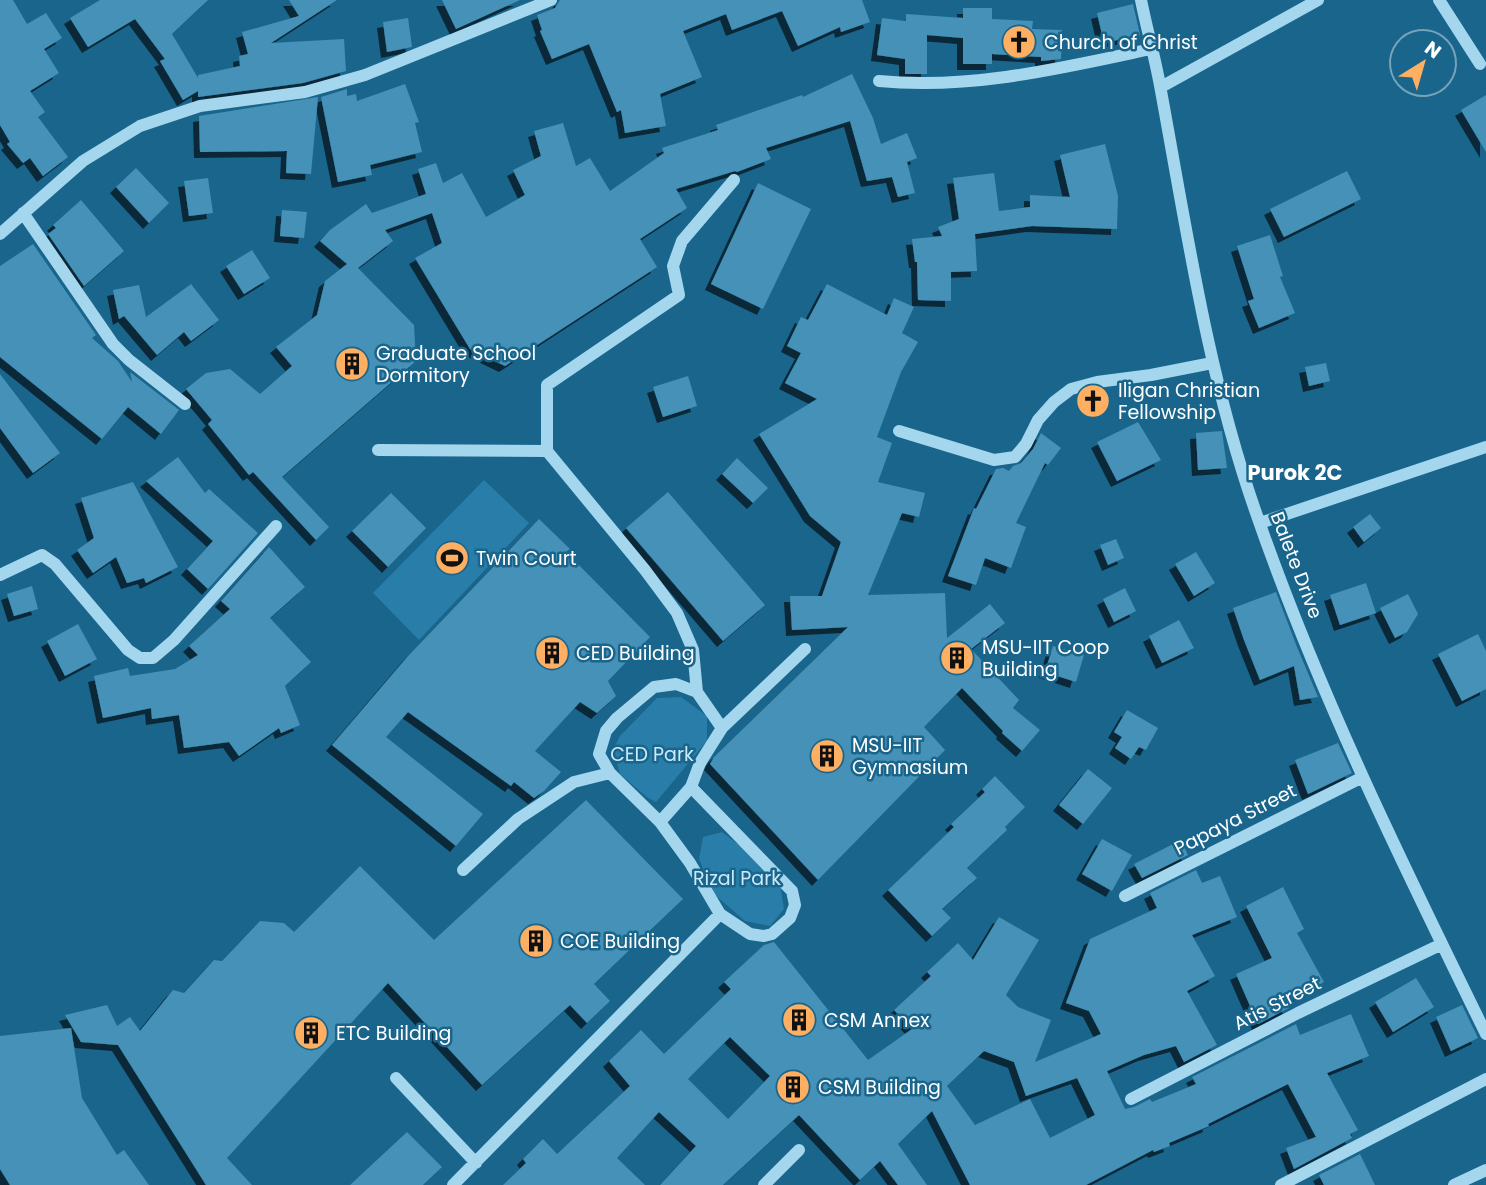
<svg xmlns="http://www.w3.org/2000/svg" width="1486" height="1185" viewBox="0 0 1486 1185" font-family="Poppins,sans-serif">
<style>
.green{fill:#287ea9}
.building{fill:#4591b7;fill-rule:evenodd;filter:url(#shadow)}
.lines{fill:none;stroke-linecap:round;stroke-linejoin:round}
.minor{stroke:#a4d6ee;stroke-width:12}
.labels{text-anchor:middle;stroke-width:5;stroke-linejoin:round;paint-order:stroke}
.poi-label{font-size:19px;fill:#fff;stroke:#19658c;text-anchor:start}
.street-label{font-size:19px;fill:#fff;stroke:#19658c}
.park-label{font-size:19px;fill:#caeafa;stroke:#19658c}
.neighbourhood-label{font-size:21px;font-weight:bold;fill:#fff;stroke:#19658c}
</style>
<defs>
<filter id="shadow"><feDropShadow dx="-6" dy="6" stdDeviation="0" flood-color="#0009"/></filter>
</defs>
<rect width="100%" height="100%" fill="#19658c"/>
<path class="green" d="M484,480L529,523L419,640L373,593Z
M681,697L707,716V741L656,802L648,798L620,774L613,749L620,736L657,698Z
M722,832L756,858L780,884L784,909L770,926L745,921L713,893L699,859L703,837Z"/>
<path class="building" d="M0,0H13L27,24L46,13L62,38L44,49L59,73L30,91L45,112L38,117L68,157L43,176L30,158L23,163L7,144L10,142L0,125Z
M100,0H208L172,34L198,78V75L240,66L239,56L248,54L242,32L299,16L289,0H337L271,43L344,39L346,71L303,83L198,97V91L183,100L160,61L165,59L135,19L88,47L70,18Z
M442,0H520L456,29Z
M560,0H862L870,22L841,32L840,27L798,46L782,11L732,30L726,14L683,31L702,77L660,94L666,126L625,133L621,110L617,112L589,44L552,59L540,31L542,30L537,15L555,8Z
M1133,4L1140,35L1104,43L1097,13Z
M963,8H992V19L1033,21L1032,29L1062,30L1061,59L1041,61V57L992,54V64H963V38L927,35V74H905V59L877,55L882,18L906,21V14L963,18Z
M408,18L412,47L387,52L383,22Z
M852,74L873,118L881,144L907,133L917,158L907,162L915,193L898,197L892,177L867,181L850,121L766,148L771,159L737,172L735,171L676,189L687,208L640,239L657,267L505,366L470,349L415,258L442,243L432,213L385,230L393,241L358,268L414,325L416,361L282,477L329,527L316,540L253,472L249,475L208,424L212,420L186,389L206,373L230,369L260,394L292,366L276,347L317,315L325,281L347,264L320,241L330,230L366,204L372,213L426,194L418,169L436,163L443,183L462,173L486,217L525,195L513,170L541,156L534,131L563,123L576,166L590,158L610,191L664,153L662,148L718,130L716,125L802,95L803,97Z
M405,84L419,122L415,123L422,152L370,165L372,175L338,182L321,97L347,89V96L356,94L357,101Z
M1486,95V152L1461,110Z
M318,97L311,174L286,173L287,151L200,152L199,116Z
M1105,144L1118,196L1117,229L1032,226L975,234L977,271L951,272V301L918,300L917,262H915L912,239L942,236L938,227L959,219L953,178L994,173L999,211L1030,207V195L1070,197L1060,155Z
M136,168L169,203L149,223L116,187Z
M1347,171L1361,199L1284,237L1270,209Z
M208,178L213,213L189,216L184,181Z
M758,183L811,209L763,309L711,284Z
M81,200L124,251L84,286L48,234L56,228L53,225Z
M282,210L307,212L304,238L280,236Z
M1270,235L1283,276L1280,277L1295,313L1259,328L1248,301L1254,299L1237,246Z
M33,244L96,335L92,338L118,361L132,382L130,372L179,410L161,434L128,407L102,439L0,357V266Z
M252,250L270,278L244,294L226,266Z
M191,284L219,320L191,341L184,332L157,355L124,316L119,319L113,290L139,285L146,317Z
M827,284L887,315L894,298L914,307L902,333L918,342L901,372L877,437L892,443L878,482L925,493L919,517L902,513L868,595L945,593L947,638L990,604L1005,623L971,649L1019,700L1013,708L1040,730L1022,751L1002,733L1003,731L962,688L924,727L945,750L818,880L710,764L714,757L848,627L792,630L790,596H822L841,542L810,516L759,434L817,399L785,383L801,353L787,346L801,317L808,320Z
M1326,363L1330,381L1309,386L1305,367Z
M0,374L60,453L33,473L0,428Z
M688,376L697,406L663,417L653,387Z
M1138,422L1161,460L1117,481L1097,442Z
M1222,431L1227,468L1198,470L1196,433Z
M1041,433L1061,448L1048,465L1045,463L1016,523L1026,527L1011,568L985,558L976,585L948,576L974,508L976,509L996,469L1003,468L1009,471L1013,466L1021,463L1033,449Z
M178,457L205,493L209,489L258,533L208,589L187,569L213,541L146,481Z
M737,458L768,488L753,503L722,474Z
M133,482L178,567L146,583L144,578L127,583L116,557L93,573L77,550L94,538L81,498Z
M668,492L765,605L723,641L626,528Z
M391,493L426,528L388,567L352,531Z
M1370,514L1381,528L1364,542L1353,527Z
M539,519L570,549L566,552L650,637L608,681L616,696L597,713L580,702L535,751L561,772L544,791L534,798L514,782L511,786L408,712L386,737L483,814L456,846L332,745L408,656Z
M1116,539L1124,558L1108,565L1100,545Z
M269,547L305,587L270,618L311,662L285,686L300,725L281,733L279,728L239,756L229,742L184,748L179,715L152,719L151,708L103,718L94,676L128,668L130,676L175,669L198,655L189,646L230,609L221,601Z
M1196,552L1215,583L1194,596L1175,564Z
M1366,583L1376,613L1340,625L1330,595Z
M32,586L38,609L14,616L7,594Z
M1125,588L1136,611L1114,622L1103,599Z
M1276,592L1297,647L1318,697L1300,700L1294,666L1260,680L1244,640L1233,608Z
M1408,594L1418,614L1407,632L1395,638L1380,608Z
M1179,620L1194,648L1162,663L1149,636Z
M78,624L97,659L65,676L47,641Z
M1478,634L1486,651V689L1462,701L1438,654Z
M1053,646L1084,655L1076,682L1045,672Z
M1127,710L1158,728L1146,750L1139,747L1131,759L1115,748L1122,737L1114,732Z
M1338,743L1352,773L1308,794L1295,760Z
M1088,769L1112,788L1083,824L1059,805Z
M995,776L1025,807L1005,827L1007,830L967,868L977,878L942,909L951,918L932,936L888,890L954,827L951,824L985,792L982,789Z
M586,800L683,899L594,984L610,1001L587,1023L570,1005L482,1085L388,983L227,1158L252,1185H206L118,1045L81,1042L65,1015L107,1005L117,1026L130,1017L140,1031L173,990L184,993L214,960L222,961L260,921L284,923L294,932L360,866L434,940Z
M1102,839L1132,855L1112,891L1082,874Z
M1181,840L1188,855L1142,878L1134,864Z
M1196,870L1202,883L1220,876L1237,917L1192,935L1215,976L1187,991L1217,1045L1184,1062L1176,1046L1144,1055L1107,1071L1125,1109L1134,1107L1150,1099L1152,1102L1196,1084L1192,1077L1296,1024L1300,1035L1351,1014L1369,1056L1327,1073L1358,1130L1350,1134L1352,1138L1294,1169L1286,1148L1316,1137L1288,1084L1208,1124L1209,1126L1169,1143L1170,1146L1154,1152L1153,1150L1086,1185H970L932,1111L898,1144L927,1185H898L880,1161L860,1180L799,1115L723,1185H660L696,1146L659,1112L617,1158L645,1185H503L526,1163L523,1159L543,1139L557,1154L630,1086L609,1061L641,1030L664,1054L731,989L724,982L764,945L774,942L868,1060L912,1029L894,1010L931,976L927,972L958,943L973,960L999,917L1039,940L1006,995L1018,1007L1051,1020L1035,1062L1101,1034L1089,1011L1066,1003L1090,939L1157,908L1150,893ZM730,1037L770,1076L728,1119L688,1079ZM984,1051L1014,1062L1026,1096L1077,1078L1095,1115L1050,1138L1030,1099L975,1125L947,1086Z
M1283,887L1304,929L1297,933L1324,982L1286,1003L1289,1008L1258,1024L1236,974L1272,958L1246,906Z
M1416,978L1434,1007L1393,1032L1375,1002Z
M1462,1005L1478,1038L1451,1051L1436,1017Z
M71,1028L82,1098L117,1155L124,1150L149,1185H10L0,1169V1036Z
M407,1132L442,1167L423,1185H350Z
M1360,1154L1375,1185H1324L1319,1175Z"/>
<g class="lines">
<path class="minor" d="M1141,0C1147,30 1156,61 1161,91C1187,232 1208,375 1255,510C1317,690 1402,863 1486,1034
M1439,0L1480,64
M879,81C971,90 1062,68 1151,49
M1161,87L1318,0
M23,213L113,344L129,360L185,404
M0,234L83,161L140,126L200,106L305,92L365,75L551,0
M899,431L994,460L1015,457L1026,444L1038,420L1054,402L1071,389L1097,382L1151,375L1212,363
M378,450L547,451
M1260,523L1486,447
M0,575L42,555L55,564L128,650L140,658H153L174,640L276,526
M722,728L697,692L693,650L677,613L645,570L547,451V385L679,295L673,266L682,241L734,180
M691,787L792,891L795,905L790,918L772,934L764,936L750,934L720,914L690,863L660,822L610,773L599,754L606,731L617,718L654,687L676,684L697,692
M660,822L691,787L700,763L722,728L805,649
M463,870L518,819L574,782L610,773
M1125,896L1363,777
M396,1078L476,1163
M1131,1099L1298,1013L1442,944
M453,1185L720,914
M764,1185L799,1150
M1281,1185L1486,1079
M1454,1185L1486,1170"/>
</g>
<defs>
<g id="church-disc" transform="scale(1.75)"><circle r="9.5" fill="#ffaf61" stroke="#19658c"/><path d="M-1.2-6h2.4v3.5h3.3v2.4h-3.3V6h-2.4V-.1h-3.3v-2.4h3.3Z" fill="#111"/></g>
<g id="building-disc" transform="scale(1.75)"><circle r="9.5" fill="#ffaf61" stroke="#19658c"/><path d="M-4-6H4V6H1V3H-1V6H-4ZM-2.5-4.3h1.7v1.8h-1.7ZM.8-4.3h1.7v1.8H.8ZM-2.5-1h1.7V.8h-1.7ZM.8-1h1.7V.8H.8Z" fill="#111"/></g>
<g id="stadium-disc" transform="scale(1.75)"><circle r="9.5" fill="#ffaf61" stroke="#19658c"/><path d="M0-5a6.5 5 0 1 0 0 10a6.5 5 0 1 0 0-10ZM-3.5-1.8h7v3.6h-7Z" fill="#111"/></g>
</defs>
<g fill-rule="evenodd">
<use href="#church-disc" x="1019" y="42"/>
<use href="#building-disc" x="352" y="364"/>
<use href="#church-disc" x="1093" y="401"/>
<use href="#stadium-disc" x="452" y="558"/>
<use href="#building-disc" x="552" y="653"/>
<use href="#building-disc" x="957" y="658"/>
<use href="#building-disc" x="827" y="756"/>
<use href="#building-disc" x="536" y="941"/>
<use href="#building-disc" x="799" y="1020"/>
<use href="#building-disc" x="311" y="1033"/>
<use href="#building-disc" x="793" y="1087"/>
</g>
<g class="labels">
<g class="poi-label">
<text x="1044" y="49">Church of Christ</text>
<text x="376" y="360">Graduate School<tspan x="376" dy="22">Dormitory</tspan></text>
<text x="1118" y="397">Iligan Christian<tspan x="1118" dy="22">Fellowship</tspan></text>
<text x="476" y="565">Twin Court</text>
<text x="982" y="654">MSU-IIT Coop<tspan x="982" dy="22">Building</tspan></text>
<text x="576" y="660">CED Building</text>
<text x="852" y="752">MSU-IIT<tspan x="852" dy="22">Gymnasium</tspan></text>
<text x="560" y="948">COE Building</text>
<text x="824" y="1027">CSM Annex</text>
<text x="336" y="1040">ETC Building</text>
<text x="818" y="1094">CSM Building</text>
</g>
<g class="street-label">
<text transform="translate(1297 565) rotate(69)" y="7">Balete Drive</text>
<text transform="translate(1235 819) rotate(-27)" y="7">Papaya Street</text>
<text transform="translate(1277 1003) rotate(-27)" y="7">Atis Street</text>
</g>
<g class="park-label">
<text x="652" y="761">CED Park</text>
<text x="737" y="885">Rizal Park</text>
</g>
<g class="neighbourhood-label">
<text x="1295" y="480">Purok 2C</text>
</g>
</g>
<g transform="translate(1423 63) rotate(37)"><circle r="33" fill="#19658c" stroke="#75a3ba" stroke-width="2"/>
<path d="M0-5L12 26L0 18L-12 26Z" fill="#ffaf61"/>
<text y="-10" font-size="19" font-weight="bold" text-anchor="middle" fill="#ffffff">N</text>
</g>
</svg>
